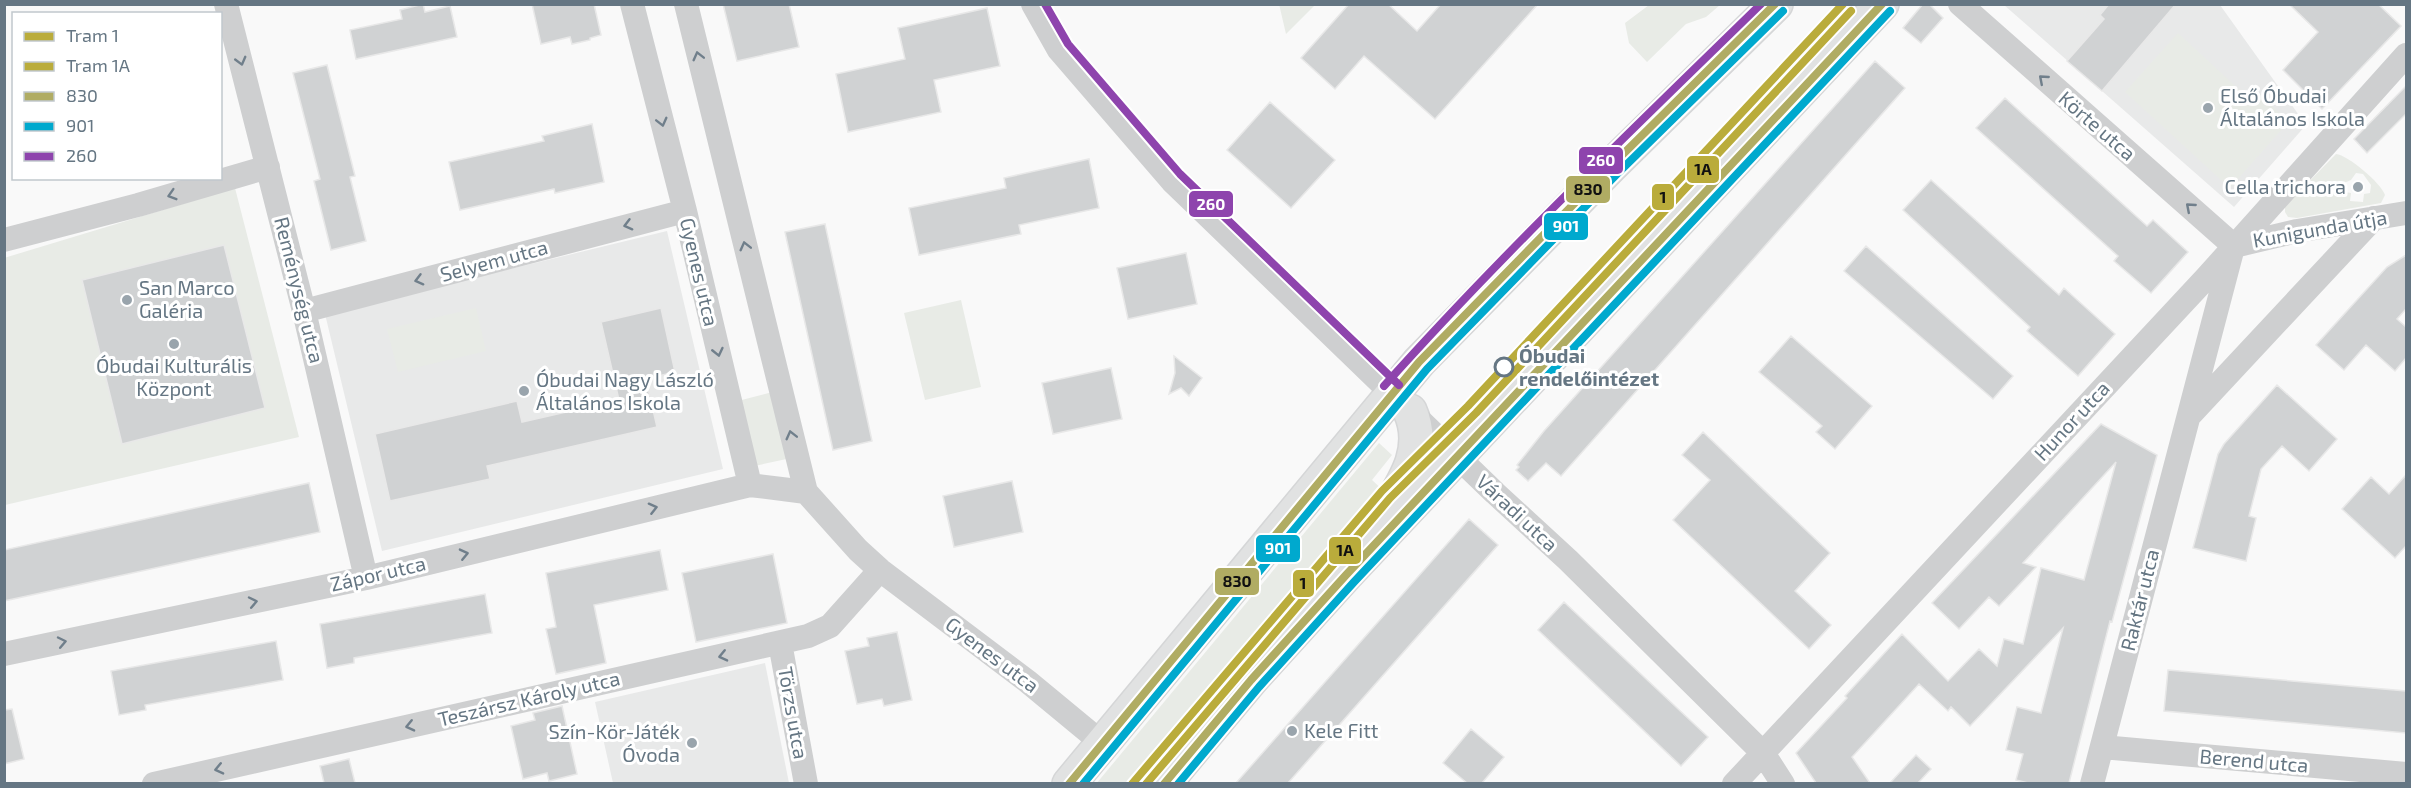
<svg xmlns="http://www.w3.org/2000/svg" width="2411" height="788" viewBox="0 0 2411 788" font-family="'Exo 2',sans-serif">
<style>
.built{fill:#e8e9e9}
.green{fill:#e8ebe6;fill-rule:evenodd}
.building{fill:#d0d2d3;stroke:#e8e8e8;stroke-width:1.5}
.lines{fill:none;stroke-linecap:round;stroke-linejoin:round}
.primary-casing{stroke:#d5d6d7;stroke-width:36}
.street{stroke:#cecfd0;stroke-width:24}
.primary{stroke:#e1e2e2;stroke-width:33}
.bus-1-casing{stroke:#fff;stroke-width:12}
.bus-2-casing{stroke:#fff;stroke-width:12}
.bus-3-casing{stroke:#fff;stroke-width:12}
.bus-1{stroke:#b0ac63;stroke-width:8}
.bus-2{stroke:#00a9ce;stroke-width:8}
.bus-3{stroke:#8e44ad;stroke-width:8}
.tram-1-casing{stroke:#fff;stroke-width:12}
.tram-2-casing{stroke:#fff;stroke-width:12}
.tram-1{stroke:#baac3b;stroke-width:8}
.tram-2{stroke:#baac3b;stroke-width:8}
.oneway{stroke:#707f8b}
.poi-dot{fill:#99a4ac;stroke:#fff;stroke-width:2}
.stop-dot{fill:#fff;stroke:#657683;stroke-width:3}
.labels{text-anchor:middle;stroke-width:6;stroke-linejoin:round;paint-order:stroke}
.poi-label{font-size:20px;fill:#657683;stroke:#fff;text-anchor:start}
.street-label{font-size:20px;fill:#657683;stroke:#fff}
.stop-label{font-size:20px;font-weight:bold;fill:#657683;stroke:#fff;text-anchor:start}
.line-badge{stroke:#fff;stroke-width:2}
.badge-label{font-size:16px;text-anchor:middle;font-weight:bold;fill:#fff}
.pale-badge-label{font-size:16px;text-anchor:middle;font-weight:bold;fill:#111}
</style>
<rect width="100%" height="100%" fill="#f9f9f9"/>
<path class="built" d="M2004,5H2220L2306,125L2234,207Z
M667,231L723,469L382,551L325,314Z
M765,663L789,783H613L595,702Z"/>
<path class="green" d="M1279,4H1315V5L1286,34Z
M1649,5V4L1720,5L1706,17L1686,24L1647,62L1629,43L1625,23Z
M2178,33L2247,97L2254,90L2289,121L2230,188L2125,92Z
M2336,154C2348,155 2381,183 2385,195L2381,203L2297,218L2288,217L2285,212V206ZM2356,173L2363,174L2371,185L2370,193L2364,194L2363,202L2350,201L2351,193L2345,192L2344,183L2351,180Z
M235,188L299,437L5,505L4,258Z
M961,300L981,387L925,400L904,313Z
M476,308L486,351L398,372L387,329Z
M780,390L796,457L745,468L730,403Z
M1379,443L1392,455L1372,480L1387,494L1265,630L1184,725L1187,729L1141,783L1096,784Z"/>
<path class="building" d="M423,4L425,12L450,6L457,37L356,59L350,30L402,19L400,10Z
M532,4H594L601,35L590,38V40L572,44L570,37L541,44Z
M723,4H789L799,47L737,61Z
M1349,4H1388L1417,31L1441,4H1538L1435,119L1364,56L1335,89L1301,58Z
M1923,4H1929L1943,18L1921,43L1903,28Z
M2109,4H2176L2102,91L2067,61L2104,19L2100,15Z
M2289,4H2378L2401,26L2322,109L2283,70L2318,32Z
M987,8L1000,66L934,80L941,112L848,132L836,74L905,59L898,28Z
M1875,61L1905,88L1561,476L1546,463L1528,481L1516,470L1519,467L1517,465L1544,431Z
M327,65L355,176L350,177L366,241L331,250L314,181L320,179L293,73Z
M2406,86V114L2367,153L2354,139Z
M2005,98L2147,226L2153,220L2188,252L2151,293L2114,261L2118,256L1976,128Z
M1270,102L1335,160L1291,208L1227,150Z
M592,124L604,182L555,193L554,189L460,210L449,162L544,141L542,136Z
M1089,159L1099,208L1019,225L1021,234L919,255L909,208L1006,188L1004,178Z
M1931,180L2059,295L2064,288L2115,334L2078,376L2027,331L2030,327L1903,210Z
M825,224L872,441L833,450L785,232Z
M224,245L265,408L122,444L82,280Z
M1866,246L2013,376L1993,399L1844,271Z
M1186,253L1197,304L1128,319L1117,268Z
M2406,255V309L2397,319L2406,327V358L2395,371L2366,345L2344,370L2316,345L2387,267Z
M661,308L675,372L646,379L657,427L487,466L490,479L390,501L375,434L517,401L522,422L619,400L601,322Z
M1791,336L1872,406L1835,449L1816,432L1822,426L1759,372Z
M1174,356L1202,378L1189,396L1181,388L1169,394L1175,373Z
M1111,368L1122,419L1053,434L1042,383Z
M2277,385L2337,439L2309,471L2282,446L2261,469L2249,516L2256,518L2246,561L2193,548L2218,454L2224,444Z
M2101,424L2157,455L2112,622L2110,621L2069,783H2028L2016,780L2023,754L2006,750L2017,707L2041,713L2063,628L1970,726L1951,707L1948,711L1919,684L1852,757L1870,783H1816L1796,753L1847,698L1845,696L1902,634L1948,681L1979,649L1997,666L2004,639L2023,644L2041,568L2084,580L2116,462L2023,563L2036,567L1999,606L1989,597L1959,629L1932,603Z
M1703,432L1830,553L1795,591L1831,625L1809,649L1673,520L1710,480L1682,455Z
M2406,475V546L2395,558L2342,509L2371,477L2389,494Z
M1012,481L1023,532L954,547L943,496Z
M309,483L320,532L4,601V550Z
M1469,519L1498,545L1288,783H1236Z
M660,550L668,590L594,605L606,663L556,674L546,629L556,627L546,573Z
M773,554L787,623L696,642L682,573Z
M485,594L492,633L354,658V663L327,668L320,624Z
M1564,602L1708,737L1681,766L1538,630Z
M897,632L912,700L884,706L882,699L857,704L845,651L869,646L867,638Z
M276,641L283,680L145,705L146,710L119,715L111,671Z
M2168,670L2406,691V733L2164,711Z
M562,706L577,774L549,781L547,773L523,779L511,726L535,720L533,713Z
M12,709L24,759L4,764V710Z
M1471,729L1504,757L1482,783H1467L1443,763Z
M1916,755L1931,769L1918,783H1890Z
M349,759L355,783H324L320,766Z"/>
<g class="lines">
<g class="primary-casing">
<path id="primary" d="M1382,518C1402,485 1428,451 1410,411
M1069,784L1419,362L1611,166L1776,4
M1164,784L1251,680L1346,575L1882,4"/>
</g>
<path class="street" d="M226,4L304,311L366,578
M632,4L685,211L750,485
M686,4L806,492L858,550L880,570L1027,681L1102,743
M1033,4L1059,50L1172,181L1495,493L1568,560L1763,753L1783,784
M1960,4L2234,246
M4,240L138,205L268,167
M2234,246L2297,231L2406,213
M304,311L685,211
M2189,416L2374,218
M780,643L806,784
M4,654L366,578L750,485L806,492
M2102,747L2406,774
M154,784L808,636L830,626L880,570
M1734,784L2206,278L2406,55
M2092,784L2232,251"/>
<use href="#primary" class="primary"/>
<g class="bus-1-casing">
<path id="bus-1" d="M1069,784L1419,362L1611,166L1775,4
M1164,784L1251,680L1346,575L1882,4"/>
</g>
<g class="bus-2-casing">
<path id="bus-2" d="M1083,784L1427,369L1618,173L1783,11
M1178,784L1259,687L1354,582L1890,11"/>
</g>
<g class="bus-3-casing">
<path id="bus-3" d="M1045,4L1068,44L1180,174L1399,385
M1384,386C1503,253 1633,129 1761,4"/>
</g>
<use href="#bus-1" class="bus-1"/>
<use href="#bus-2" class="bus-2"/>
<use href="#bus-3" class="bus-3"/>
<g class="tram-1-casing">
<path id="tram-1" d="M1132,784L1382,491L1468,406L1843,4"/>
</g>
<g class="tram-2-casing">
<path id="tram-2" d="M1146,784L1390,498L1476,413L1851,11"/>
</g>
<use href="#tram-1" class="tram-1"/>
<use href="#tram-2" class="tram-2"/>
</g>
<defs><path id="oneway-chevron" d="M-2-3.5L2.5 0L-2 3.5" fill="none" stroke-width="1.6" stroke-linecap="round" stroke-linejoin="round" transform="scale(1.5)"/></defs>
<g class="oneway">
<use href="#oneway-chevron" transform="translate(698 56) rotate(-104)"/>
<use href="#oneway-chevron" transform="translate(241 61) rotate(75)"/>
<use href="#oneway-chevron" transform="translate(2043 79) rotate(-139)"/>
<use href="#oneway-chevron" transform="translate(662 122) rotate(76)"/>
<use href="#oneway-chevron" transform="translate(172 195) rotate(163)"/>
<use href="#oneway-chevron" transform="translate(2190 207) rotate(-139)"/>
<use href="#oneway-chevron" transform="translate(628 225) rotate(165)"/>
<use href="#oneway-chevron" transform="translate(745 246) rotate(-104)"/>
<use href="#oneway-chevron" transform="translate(419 280) rotate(165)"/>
<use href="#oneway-chevron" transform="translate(718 352) rotate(77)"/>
<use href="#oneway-chevron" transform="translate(791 435) rotate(-104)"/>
<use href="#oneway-chevron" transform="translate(653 508) rotate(-14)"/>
<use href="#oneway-chevron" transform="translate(464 554) rotate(-13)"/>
<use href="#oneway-chevron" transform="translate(253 602) rotate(-12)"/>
<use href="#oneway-chevron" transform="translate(62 642) rotate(-12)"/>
<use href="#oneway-chevron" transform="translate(723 656) rotate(167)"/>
<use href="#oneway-chevron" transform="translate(410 726) rotate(167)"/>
<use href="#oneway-chevron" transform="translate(219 769) rotate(167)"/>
</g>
<g class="poi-dot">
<circle cx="2208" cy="108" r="6"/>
<circle cx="2358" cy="187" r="6"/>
<circle cx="127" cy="300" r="6"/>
<circle cx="174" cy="344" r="6"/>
<circle cx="524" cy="391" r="6"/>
<circle cx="1292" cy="731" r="6"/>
<circle cx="692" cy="743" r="6"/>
</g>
<circle class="stop-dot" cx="1504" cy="367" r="9"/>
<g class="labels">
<g class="poi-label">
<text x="2220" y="103">Első Óbudai<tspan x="2220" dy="23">Általános Iskola</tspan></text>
<text x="2346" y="194" text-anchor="end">Cella trichora</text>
<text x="139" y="295">San Marco<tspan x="139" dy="23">Galéria</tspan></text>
<text x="174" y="373" text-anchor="middle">Óbudai Kulturális<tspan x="174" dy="23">Központ</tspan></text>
<text x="536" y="387">Óbudai Nagy László<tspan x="536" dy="23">Általános Iskola</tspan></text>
<text x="1304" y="738">Kele Fitt</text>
<text x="680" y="739" text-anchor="end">Szín-Kör-Játék<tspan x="680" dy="23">Óvoda</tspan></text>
</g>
<g class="street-label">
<text transform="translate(2097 126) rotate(41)" y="7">Körte utca</text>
<text transform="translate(2320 229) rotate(-10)" y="7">Kunigunda útja</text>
<text transform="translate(494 261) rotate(-15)" y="7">Selyem utca</text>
<text transform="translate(699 272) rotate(77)" y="7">Gyenes utca</text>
<text transform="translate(299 290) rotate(76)" y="7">Reménység utca</text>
<text transform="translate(2072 421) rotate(-47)" y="7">Hunor utca</text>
<text transform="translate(1517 513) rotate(43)" y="7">Váradi utca</text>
<text transform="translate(378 574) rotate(-13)" y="7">Zápor utca</text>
<text transform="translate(2140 600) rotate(-76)" y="7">Raktár utca</text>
<text transform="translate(992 655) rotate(37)" y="7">Gyenes utca</text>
<text transform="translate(529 699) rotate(-13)" y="7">Teszársz Károly utca</text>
<text transform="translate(793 713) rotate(80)" y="7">Törzs utca</text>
<text transform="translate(2254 761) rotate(5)" y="7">Berend utca</text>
</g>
<g class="stop-label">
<text x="1519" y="363">Óbudai<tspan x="1519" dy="23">rendelőintézet</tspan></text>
</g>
</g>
<g class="line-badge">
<rect x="1578" y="146" width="46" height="29" rx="6" fill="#8e44ad"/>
<rect x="1686" y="155" width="34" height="29" rx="6" fill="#baac3b"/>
<rect x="1565" y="175" width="46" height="29" rx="6" fill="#b0ac63"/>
<rect x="1651" y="183" width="24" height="28" rx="6" fill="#baac3b"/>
<rect x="1188" y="190" width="46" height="28" rx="6" fill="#8e44ad"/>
<rect x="1543" y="212" width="46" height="29" rx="6" fill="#00a9ce"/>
<rect x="1255" y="534" width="46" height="29" rx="6" fill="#00a9ce"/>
<rect x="1328" y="536" width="34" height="29" rx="6" fill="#baac3b"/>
<rect x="1214" y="567" width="46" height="29" rx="6" fill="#b0ac63"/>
<rect x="1292" y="569" width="23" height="29" rx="6" fill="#baac3b"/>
</g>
<g class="badge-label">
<text x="1601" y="166">260</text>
<text x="1211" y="210">260</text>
<text x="1566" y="232">901</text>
<text x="1278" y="554">901</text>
</g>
<g class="pale-badge-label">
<text x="1703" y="175">1A</text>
<text x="1588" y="195">830</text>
<text x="1663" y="203">1</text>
<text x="1345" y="556">1A</text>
<text x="1237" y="587">830</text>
<text x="1303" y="589">1</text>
</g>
<rect width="2411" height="788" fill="none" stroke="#657683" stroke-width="12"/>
<rect x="12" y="12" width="210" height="168" fill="#ffffff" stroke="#c1c8cd" stroke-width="1.5"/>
<rect x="24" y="32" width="30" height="9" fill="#baac3b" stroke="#c1c8cd" stroke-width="1.5"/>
<text x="66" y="42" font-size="18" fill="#657683">Tram 1</text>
<rect x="24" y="62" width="30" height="9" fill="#baac3b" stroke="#c1c8cd" stroke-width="1.5"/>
<text x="66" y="72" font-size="18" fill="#657683">Tram 1A</text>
<rect x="24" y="92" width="30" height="9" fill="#b0ac63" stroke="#c1c8cd" stroke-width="1.5"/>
<text x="66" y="102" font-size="18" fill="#657683">830</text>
<rect x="24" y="122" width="30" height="9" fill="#00a9ce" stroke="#c1c8cd" stroke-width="1.5"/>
<text x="66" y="132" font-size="18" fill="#657683">901</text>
<rect x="24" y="152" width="30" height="9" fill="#8e44ad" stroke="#c1c8cd" stroke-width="1.5"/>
<text x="66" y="162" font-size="18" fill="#657683">260</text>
</svg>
